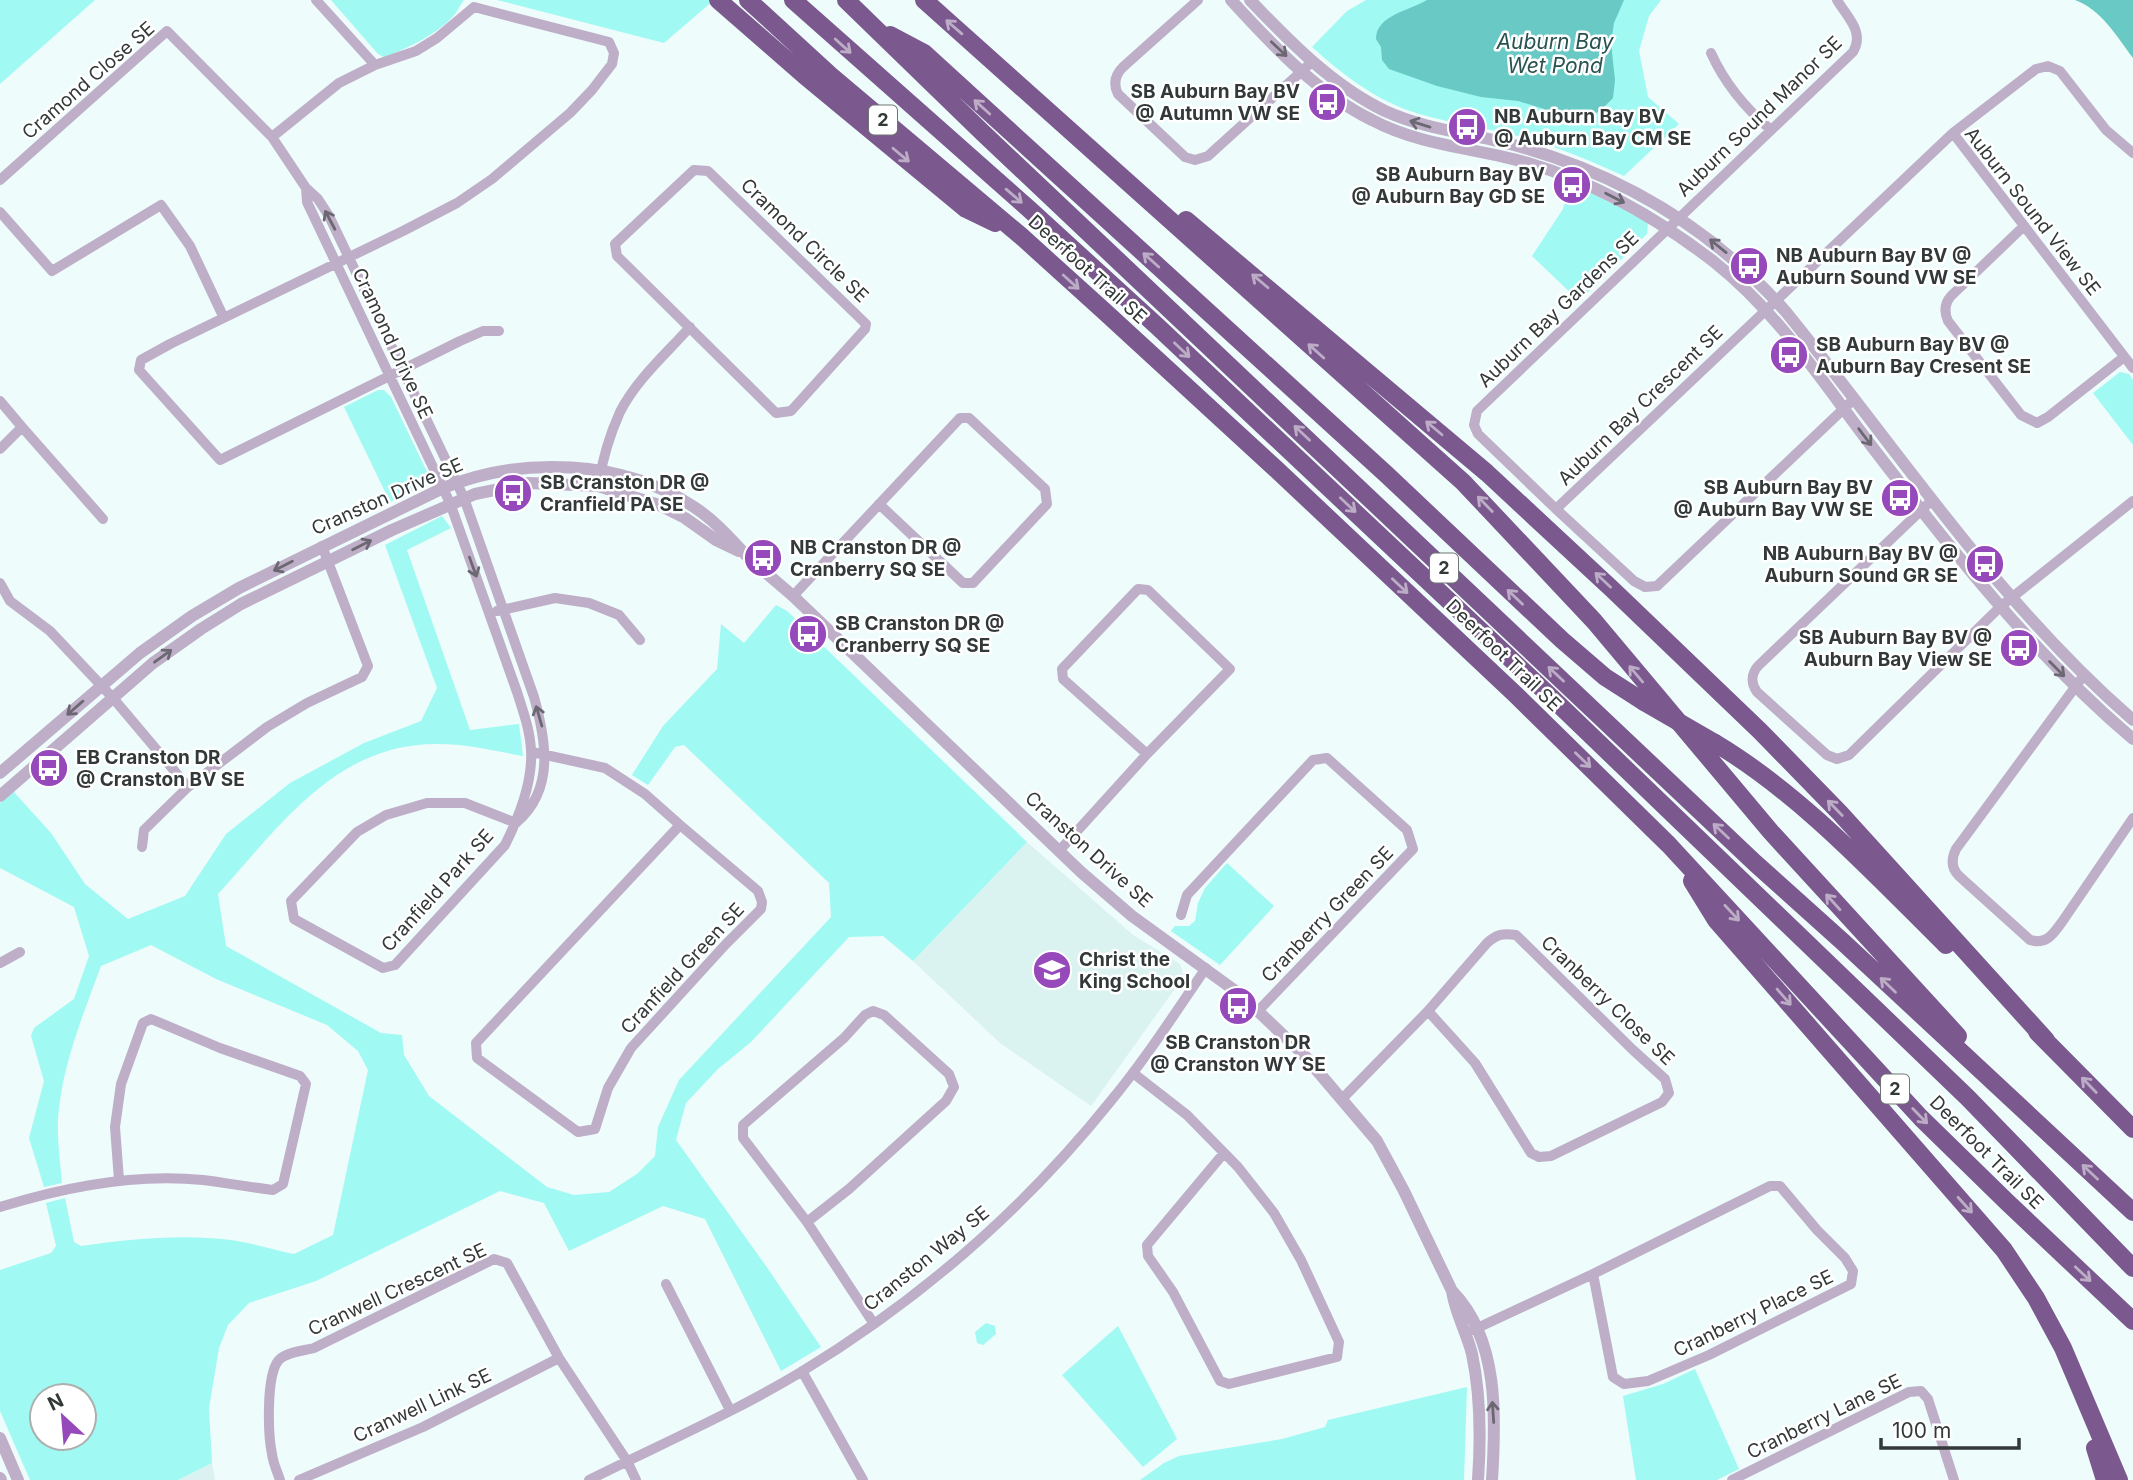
<svg xmlns="http://www.w3.org/2000/svg" width="2133" height="1480" viewBox="0 0 2133 1480" font-family="Inter,sans-serif">
<style>
.built{fill:#daf2f0}
.green{fill:#a0f9f3;fill-rule:evenodd}
.water{fill:#69c9c4}
.lines{fill:none;stroke-linecap:round;stroke-linejoin:round}
.minor{stroke:#beaec8;stroke-width:10}
.tertiary{stroke:#beaec8;stroke-width:12}
.motorway{stroke:#7b598e;stroke-width:18}
.motorway-bridge{stroke:#7b598e;stroke-width:18}
.oneway{stroke:#bdacc6}
.oneway2{stroke:#6b6872}
.labels{text-anchor:middle;stroke-width:5;stroke-linejoin:round;paint-order:stroke}
.shield{fill:#fff;stroke:#707474;stroke-width:2}
.shield-label{font-size:18px;font-weight:bold;fill:#333938}
.street-label{font-size:19px;fill:#333938;stroke:#fff}
.poi-label{font-size:19px;font-weight:bold;fill:#333938;stroke:#fff;text-anchor:start}
.water-label{font-size:21px;font-style:italic;fill:#285351;stroke:#fff}
</style>
<rect width="100%" height="100%" fill="#eefcfb"/>
<path class="built" d="M1027,842L1133,935L1180,964L1184,976L1091,1106L1000,1043L913,961Z
M212,1463L215,1480H178Z"/>
<path class="green" d="M0,0H95L0,84Z
M331,0H464C460,4 459,9 455,14C441,32 405,50 384,57L378,54Z
M497,0H714L664,43Z
M1366,0H1661L1649,16L1639,51L1648,97L1679,124L1624,176C1586,159 1549,143 1509,134C1476,126 1442,122 1410,111C1373,98 1341,73 1312,47L1347,11Z
M1570,182L1648,222L1647,234L1579,301L1532,256L1563,209Z
M2120,372L2129,374L2133,380V445L2093,393Z
M378,390H384L391,397L429,476L427,484L390,502L344,407Z
M442,516L451,528L407,550L470,730L519,724L523,756C495,751 467,744 438,744C336,743 280,826 218,894L226,946L381,1033L402,1035L404,1055L429,1096L547,1187L574,1195L609,1192L637,1174L655,1156L658,1127L679,1080L831,917L829,883L684,745L675,747L648,785L632,775L663,726L717,669L721,624L744,643L776,605L787,611L1027,842L913,961L883,936L849,937L751,1042L718,1069L686,1103L676,1140L766,1266L821,1347L781,1371L705,1219L663,1206L569,1251L544,1203L500,1191L316,1281L249,1303L228,1325L219,1348L209,1408L212,1463L178,1480H30L0,1411V1270L51,1253L56,1246L46,1203L65,1198L74,1242L81,1246C132,1239 180,1234 231,1240C252,1243 274,1250 294,1254L333,1235L368,1070L358,1051L327,1025L216,979L151,945L101,966C83,1015 62,1065 58,1118C57,1139 60,1161 62,1183L44,1187L29,1138L44,1081L31,1036L34,1028L74,999L89,956L74,907L0,868V803L13,791L51,833L85,884L128,919L185,896L226,834L290,783L364,743L421,721L437,688L385,545ZM42,1396H84V1438H42Z
M1227,863L1274,906L1220,965L1171,931L1175,926H1189L1195,921L1198,903L1205,888Z
M986,1323L995,1326L996,1334L983,1345L977,1343L975,1332Z
M1118,1326L1177,1439L1143,1467L1062,1375Z
M1695,1369L1739,1469L1717,1480H1636L1623,1396L1663,1384Z
M1467,1387L1464,1480H1140L1164,1463L1179,1456L1282,1439L1325,1427L1328,1420Z"/>
<path class="water" d="M1427,0H1624L1614,23L1611,43L1615,80L1613,98L1599,112L1576,119L1518,101L1481,97L1437,86L1389,69L1382,60L1381,47L1376,39C1376,15 1411,10 1427,0Z
M2075,0H2133V58C2117,37 2101,9 2075,0Z"/>
<g class="lines">
<path class="minor" d="M316,0L375,65
M1198,0L1123,67C1115,75 1113,84 1118,94L1185,157L1195,160L1208,156L1313,61
M1711,53C1725,84 1745,108 1771,130
M1953,133L2036,69L2048,66L2060,71L2106,130L2133,153
M272,137L339,83L375,65L416,51L437,38L474,7L609,42L614,53L612,64L592,90L570,113L492,179L457,203L403,231L170,344L141,360L139,370L220,460L460,341L483,331H499
M694,170L708,171L866,324L865,329L791,411L776,413L617,256L615,244Z
M0,180L167,31L272,137L306,188L318,199L329,216L464,498L534,697C546,740 555,789 517,822
M306,188L307,202L450,503L517,692C523,711 530,730 531,750C533,782 519,817 505,845L395,965L383,968L294,919L291,901L357,832L386,815L427,803H465L516,823
M0,212L52,271L161,205L190,246L223,316
M2024,226L1951,296C1944,304 1944,312 1948,321L2021,415L2037,423L2048,417L2124,357
M1854,399L1657,586L1645,587L1634,581L1556,509L1953,133L2133,368
M0,401L22,427L0,449
M22,427L103,519
M598,486C602,462 610,434 620,412C636,380 666,354 690,327
M1932,500L1758,666C1751,674 1751,684 1757,692L1827,755L1837,759L1849,755L2000,607L2133,501
M1556,509L1478,434L1474,425L1477,411L1853,52C1865,32 1847,17 1837,0
M0,583L10,601L50,631L113,698L188,787
M793,596L960,418H969L1045,489L1047,504L973,583H963L879,504
M497,611L555,598L589,603L619,615L640,640
M2084,675L1956,849C1951,859 1951,868 1959,876L2030,940C2047,945 2053,934 2062,922L2133,818
M532,752L605,768L645,794L680,825
M680,825L758,891L762,902L761,909L725,945L631,1048L608,1088L595,1129L578,1132L477,1058L476,1043Z
M142,847L144,830L188,787L267,727L307,703L362,677L368,666L322,546
M1059,851L1147,754L1230,669L1148,590L1138,589L1062,669L1063,679L1147,754
M1181,915L1187,895L1313,760L1327,758L1407,830L1413,849L1259,1010
M0,963L20,952
M1133,1073L1187,1115L1238,1167L1274,1213L1301,1260L1339,1342L1337,1357L1229,1384L1220,1381L1173,1292L1148,1256L1147,1245L1224,1153
M1343,1098L1428,1011L1487,943C1497,934 1503,933 1516,935L1633,1050L1665,1079L1669,1093L1662,1102L1551,1156L1539,1157L1531,1153L1475,1063L1428,1011
M0,1207C64,1187 136,1173 203,1180C226,1183 249,1187 273,1190L283,1184L306,1084L300,1076L220,1048L151,1019L143,1023L121,1084L115,1127L119,1180
M807,1222L849,1189L946,1101L954,1087L949,1074L884,1015L873,1011L865,1015L844,1038L743,1125V1138L807,1222L874,1324
M666,1284L730,1410
M1473,1330L1593,1274L1770,1186H1780L1817,1230L1845,1258L1853,1271L1851,1284L1709,1355L1648,1381L1624,1384L1613,1377L1593,1274
M802,1371L863,1480
M280,1480C277,1471 273,1463 272,1454C268,1435 266,1377 278,1361C285,1352 303,1351 314,1348L494,1259L507,1263L559,1358L627,1461L636,1480
M299,1480L423,1427L559,1358
M589,1480C659,1445 733,1413 801,1372C918,1301 1024,1209 1110,1102C1145,1060 1175,1013 1206,968
M1732,1480L1909,1392L1921,1391L1928,1399L1954,1480"/>
<path class="tertiary" d="M1231,0C1272,45 1317,93 1372,120C1421,146 1476,148 1528,163C1596,183 1657,218 1713,261C1778,312 1824,384 1873,448C1953,552 2033,654 2133,739
M1250,0C1290,42 1333,86 1385,111C1427,130 1470,133 1514,145C1620,174 1713,229 1786,312C1899,451 1997,602 2133,720
M0,773L140,653L192,616L239,588L443,488C522,456 622,459 694,507C714,520 729,537 745,554C761,569 777,582 793,596L1081,872L1132,916L1241,995L1303,1054L1377,1141L1404,1191L1452,1291C1455,1313 1467,1333 1472,1354C1481,1396 1481,1437 1478,1480
M0,796L153,663L201,629L241,604L392,530L475,494L529,483L598,486L659,505L685,518L716,540L739,551
M1453,1292C1499,1340 1496,1417 1492,1480
M0,1438L18,1480
M0,1478L1,1480"/>
<path class="motorway" d="M718,0L804,75L966,209L995,223
M748,0L831,76L1021,236L1104,311L1276,469L1516,695L1669,845L1921,1118L2007,1202L2133,1321
M793,0L1029,209L1157,326L1550,696L1968,1098L2133,1268
M846,0L983,133L1755,863L1843,942L2133,1212
M924,0L1463,482L1594,621L1771,832L1958,1036
M890,35L924,53L1386,474L1562,640L1605,677L1644,702
M1186,220L1487,473L1613,590L1760,731L1840,813L2046,1040
M1715,743C1802,795 1874,874 1946,945
M1692,881L1716,920L2004,1250L2036,1298L2063,1348L2119,1480
M2037,1032L2133,1129
M2095,1448L2105,1480"/>
<path class="motorway-bridge" d="M1644,702L1715,743"/>
</g>
<defs><path id="oneway-shaft" d="M-6 0H5M1.5-3L5.5 0L1.5 3" fill="none" stroke-width="1.6" stroke-linecap="round" stroke-linejoin="round" transform="scale(1.75)"/></defs>
<g class="oneway">
<use href="#oneway-shaft" transform="translate(954 27) rotate(-139)"/>
<use href="#oneway-shaft" transform="translate(843 46) rotate(42)"/>
<use href="#oneway-shaft" transform="translate(982 107) rotate(-138)"/>
<use href="#oneway-shaft" transform="translate(901 155) rotate(40)"/>
<use href="#oneway-shaft" transform="translate(1014 196) rotate(41)"/>
<use href="#oneway-shaft" transform="translate(1151 260) rotate(-138)"/>
<use href="#oneway-shaft" transform="translate(1260 281) rotate(-140)"/>
<use href="#oneway-shaft" transform="translate(1071 282) rotate(42)"/>
<use href="#oneway-shaft" transform="translate(1182 350) rotate(43)"/>
<use href="#oneway-shaft" transform="translate(1316 351) rotate(-138)"/>
<use href="#oneway-shaft" transform="translate(1434 428) rotate(-140)"/>
<use href="#oneway-shaft" transform="translate(1302 433) rotate(-137)"/>
<use href="#oneway-shaft" transform="translate(1485 504) rotate(-134)"/>
<use href="#oneway-shaft" transform="translate(1348 505) rotate(43)"/>
<use href="#oneway-shaft" transform="translate(1603 580) rotate(-137)"/>
<use href="#oneway-shaft" transform="translate(1400 586) rotate(43)"/>
<use href="#oneway-shaft" transform="translate(1515 597) rotate(-136)"/>
<use href="#oneway-shaft" transform="translate(1556 674) rotate(-137)"/>
<use href="#oneway-shaft" transform="translate(1636 674) rotate(-130)"/>
<use href="#oneway-shaft" transform="translate(1583 760) rotate(44)"/>
<use href="#oneway-shaft" transform="translate(1835 808) rotate(-134)"/>
<use href="#oneway-shaft" transform="translate(1721 831) rotate(-137)"/>
<use href="#oneway-shaft" transform="translate(1833 902) rotate(-132)"/>
<use href="#oneway-shaft" transform="translate(1732 913) rotate(47)"/>
<use href="#oneway-shaft" transform="translate(1888 985) rotate(-136)"/>
<use href="#oneway-shaft" transform="translate(1784 997) rotate(49)"/>
<use href="#oneway-shaft" transform="translate(2089 1085) rotate(-134)"/>
<use href="#oneway-shaft" transform="translate(1920 1116) rotate(46)"/>
<use href="#oneway-shaft" transform="translate(2090 1172) rotate(-137)"/>
<use href="#oneway-shaft" transform="translate(1965 1205) rotate(48)"/>
<use href="#oneway-shaft" transform="translate(2083 1274) rotate(43)"/>
</g>
<g class="oneway2">
<use href="#oneway-shaft" transform="translate(1279 49) rotate(43)"/>
<use href="#oneway-shaft" transform="translate(1420 124) rotate(-163)"/>
<use href="#oneway-shaft" transform="translate(1615 198) rotate(27)"/>
<use href="#oneway-shaft" transform="translate(330 220) rotate(-118)"/>
<use href="#oneway-shaft" transform="translate(1718 246) rotate(-141)"/>
<use href="#oneway-shaft" transform="translate(1865 437) rotate(53)"/>
<use href="#oneway-shaft" transform="translate(362 545) rotate(-27)"/>
<use href="#oneway-shaft" transform="translate(283 566) rotate(153)"/>
<use href="#oneway-shaft" transform="translate(473 567) rotate(70)"/>
<use href="#oneway-shaft" transform="translate(163 656) rotate(-36)"/>
<use href="#oneway-shaft" transform="translate(2057 669) rotate(45)"/>
<use href="#oneway-shaft" transform="translate(75 708) rotate(139)"/>
<use href="#oneway-shaft" transform="translate(539 716) rotate(-106)"/>
<use href="#oneway-shaft" transform="translate(1493 1412) rotate(-94)"/>
</g>
<defs>
<g id="bus-disc" transform="scale(2.0125)"><circle r="9.5" fill="#9549bb" stroke="#fff"/><path d="M-5-6H5V4H4V6H2V4H-2V6H-4V4H-5ZM-3.5-4V0h7V-4ZM-3.5 1.2v1.5H-2V1.2ZM2 1.2v1.5H3.5V1.2Z" fill="#fff"/></g>
<g id="school-disc" transform="scale(2.0125)"><circle r="9.5" fill="#9549bb" stroke="#fff"/><path d="M0-5L7-2L0 1L-7-2ZM-4 1L0 2.5L4 1V4Q0 6-4 4Z" fill="#fff"/></g>
</defs>
<g fill-rule="evenodd">
<use href="#bus-disc" x="1327" y="102"/>
<use href="#bus-disc" x="1467" y="127"/>
<use href="#bus-disc" x="1572" y="185"/>
<use href="#bus-disc" x="1749" y="266"/>
<use href="#bus-disc" x="1789" y="355"/>
<use href="#bus-disc" x="513" y="493"/>
<use href="#bus-disc" x="1900" y="498"/>
<use href="#bus-disc" x="763" y="558"/>
<use href="#bus-disc" x="1985" y="564"/>
<use href="#bus-disc" x="808" y="634"/>
<use href="#bus-disc" x="2019" y="648"/>
<use href="#bus-disc" x="49" y="768"/>
<use href="#school-disc" x="1052" y="970"/>
<use href="#bus-disc" x="1238" y="1006"/>
</g>
<g class="labels">
<g class="shield">
<rect x="869" y="105.5" width="28" height="29" rx="5"/>
<rect x="1430" y="553.5" width="28" height="29" rx="5"/>
<rect x="1881" y="1074.5" width="28" height="29" rx="5"/>
</g>
<g class="shield-label">
<text x="883" y="126">2</text>
<text x="1444" y="574">2</text>
<text x="1895" y="1095">2</text>
</g>
<g class="street-label">
<text transform="translate(88 80) rotate(-41)" y="7">Cramond Close SE</text>
<text transform="translate(1759 116) rotate(-44)" y="7">Auburn Sound Manor SE</text>
<text transform="translate(2033 211) rotate(52)" y="7">Auburn Sound View SE</text>
<text transform="translate(805 240) rotate(44)" y="7">Cramond Circle SE</text>
<text transform="translate(1088 269) rotate(42)" y="7">Deerfoot Trail SE</text>
<text transform="translate(1558 309) rotate(-44)" y="7">Auburn Bay Gardens SE</text>
<text transform="translate(393 343) rotate(65)" y="7">Cramond Drive SE</text>
<text transform="translate(1640 405) rotate(-44)" y="7">Auburn Bay Crescent SE</text>
<text transform="translate(387 496) rotate(-24)" y="7">Cranston Drive SE</text>
<text transform="translate(1504 655) rotate(44)" y="7">Deerfoot Trail SE</text>
<text transform="translate(1089 849) rotate(42)" y="7">Cranston Drive SE</text>
<text transform="translate(437 890) rotate(-48)" y="7">Cranfield Park SE</text>
<text transform="translate(1327 914) rotate(-46)" y="7">Cranberry Green SE</text>
<text transform="translate(682 968) rotate(-47)" y="7">Cranfield Green SE</text>
<text transform="translate(1608 1000) rotate(44)" y="7">Cranberry Close SE</text>
<text transform="translate(1987 1152) rotate(45)" y="7">Deerfoot Trail SE</text>
<text transform="translate(926 1258) rotate(-39)" y="7">Cranston Way SE</text>
<text transform="translate(397 1289) rotate(-25)" y="7">Cranwell Crescent SE</text>
<text transform="translate(1753 1313) rotate(-26)" y="7">Cranberry Place SE</text>
<text transform="translate(422 1405) rotate(-25)" y="7">Cranwell Link SE</text>
<text transform="translate(1824 1416) rotate(-26)" y="7">Cranberry Lane SE</text>
</g>
<g class="poi-label">
<text x="1300" y="98" text-anchor="end">SB Auburn Bay BV<tspan x="1300" dy="22">@ Autumn VW SE</tspan></text>
<text x="1494" y="123">NB Auburn Bay BV<tspan x="1494" dy="22">@ Auburn Bay CM SE</tspan></text>
<text x="1545" y="181" text-anchor="end">SB Auburn Bay BV<tspan x="1545" dy="22">@ Auburn Bay GD SE</tspan></text>
<text x="1776" y="262">NB Auburn Bay BV @<tspan x="1776" dy="22">Auburn Sound VW SE</tspan></text>
<text x="1816" y="351">SB Auburn Bay BV @<tspan x="1816" dy="22">Auburn Bay Cresent SE</tspan></text>
<text x="540" y="489">SB Cranston DR @<tspan x="540" dy="22">Cranfield PA SE</tspan></text>
<text x="1873" y="494" text-anchor="end">SB Auburn Bay BV<tspan x="1873" dy="22">@ Auburn Bay VW SE</tspan></text>
<text x="790" y="554">NB Cranston DR @<tspan x="790" dy="22">Cranberry SQ SE</tspan></text>
<text x="1958" y="560" text-anchor="end">NB Auburn Bay BV @<tspan x="1958" dy="22">Auburn Sound GR SE</tspan></text>
<text x="835" y="630">SB Cranston DR @<tspan x="835" dy="22">Cranberry SQ SE</tspan></text>
<text x="1992" y="644" text-anchor="end">SB Auburn Bay BV @<tspan x="1992" dy="22">Auburn Bay View SE</tspan></text>
<text x="76" y="764">EB Cranston DR<tspan x="76" dy="22">@ Cranston BV SE</tspan></text>
<text x="1079" y="966">Christ the<tspan x="1079" dy="22">King School</tspan></text>
<text x="1238" y="1049" text-anchor="middle">SB Cranston DR<tspan x="1238" dy="22">@ Cranston WY SE</tspan></text>
</g>
<g class="water-label">
<text x="1555" y="49">Auburn Bay<tspan x="1555" dy="24">Wet Pond</tspan></text>
</g>
</g>
<g transform="translate(63 1417) rotate(334)"><circle r="33" fill="#ffffff" stroke="#adb0af" stroke-width="2"/>
<path d="M0-5L12 26L0 18L-12 26Z" fill="#9549bb"/>
<text y="-10" font-size="19" font-weight="bold" text-anchor="middle" fill="#333938">N</text>
</g>
<path d="M1881 1438v10h138v-10" fill="none" stroke="#333938" stroke-width="3.5"/>
<text x="1892" y="1438" font-size="21" fill="#333938" stroke="#ffffff" stroke-width="5" paint-order="stroke">100 m</text>
</svg>
